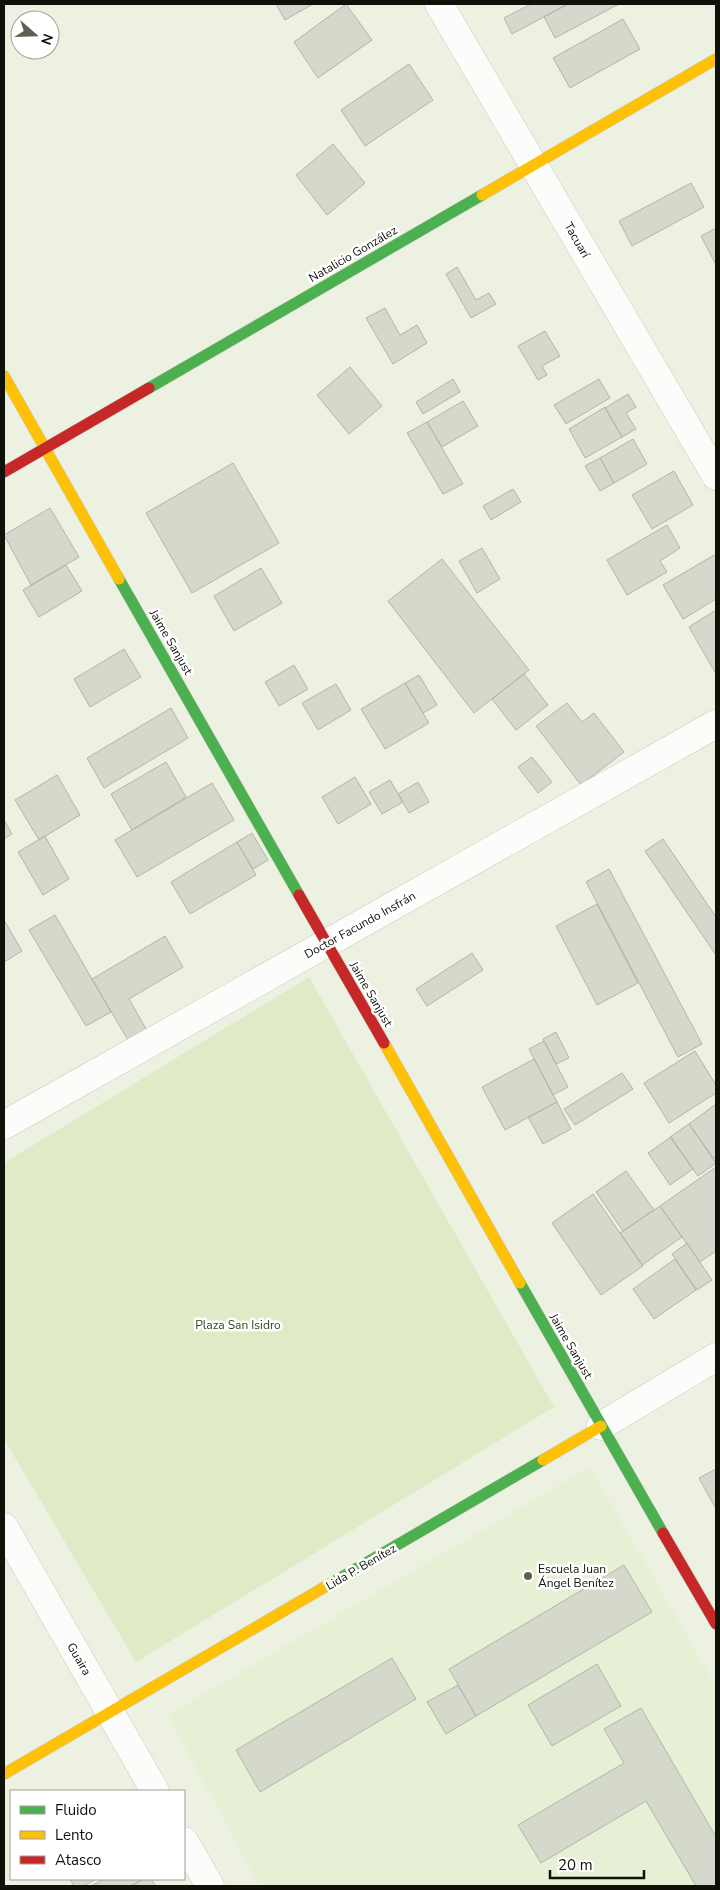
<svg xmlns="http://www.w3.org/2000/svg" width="720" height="1890" viewBox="0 0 720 1890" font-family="'Nunito Sans',sans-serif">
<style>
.built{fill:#e7f0d4}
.green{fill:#dfeac7}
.building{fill:#d5d9cc;stroke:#b2b6aa}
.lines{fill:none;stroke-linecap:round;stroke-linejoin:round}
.street-casing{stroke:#c9cdc1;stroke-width:29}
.fast-casing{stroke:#c9cdc1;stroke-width:12}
.slow-casing{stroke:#c9cdc1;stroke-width:12}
.jam-casing{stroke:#c9cdc1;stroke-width:12}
.street{stroke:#fcfdfa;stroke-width:28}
.fast{stroke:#4caf50;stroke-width:11}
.slow{stroke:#ffc107;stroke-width:11}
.jam{stroke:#c62828;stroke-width:11}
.poi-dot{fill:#5c6054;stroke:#fff;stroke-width:2}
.labels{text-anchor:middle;stroke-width:5;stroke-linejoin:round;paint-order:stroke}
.street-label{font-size:12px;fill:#0f1208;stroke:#fff}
.park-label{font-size:12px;fill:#374313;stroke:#fff}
.poi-label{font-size:12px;fill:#0f1208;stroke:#fff;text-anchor:start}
</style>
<rect width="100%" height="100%" fill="#ecf1e1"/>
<path class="built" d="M590,1467L716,1686V1886H259L168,1715Z"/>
<path class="green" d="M309,977L554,1407L136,1662L4,1439V1163Z"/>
<path class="building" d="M276,4H313L285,20Z
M346,4L372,40L318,78L294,42Z
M531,4H568L512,34L504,18Z
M568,4H619L555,38L544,17Z
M623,19L640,49L570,88L553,58Z
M409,64L433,100L365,146L341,110Z
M333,144L365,183L327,215L296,175Z
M691,183L704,207L632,246L619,221Z
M716,228V265L701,236Z
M457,267L476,300L489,293L496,304L471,318L446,274Z
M385,308L400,335L417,325L427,343L393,364L366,318Z
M545,331L560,356L542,366L547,375L538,380L518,346Z
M350,367L382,406L349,434L317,395Z
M453,379L460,392L423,414L416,402Z
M599,379L610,398L566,424L554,405Z
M628,394L636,407L626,413L636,429L622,437L605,408Z
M463,401L478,426L442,447L427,422Z
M605,407L622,437L585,458L569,429Z
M427,422L463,484L443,494L407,433Z
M633,439L647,464L614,483L600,458Z
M600,458L614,483L600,491L585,466Z
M233,463L279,543L192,593L146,513Z
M674,471L693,505L652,529L632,495Z
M513,489L521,502L491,520L483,506Z
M50,508L79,557L31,585L4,535Z
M667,525L680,548L660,561L667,572L627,595L607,560Z
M482,548L500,579L477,593L459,561Z
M716,554V599L683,619L663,585Z
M442,559L529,670L474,713L388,601Z
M66,565L82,591L39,617L23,590Z
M261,568L282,603L234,631L214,596Z
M716,610V674L689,627Z
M124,649L141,677L90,707L74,679Z
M294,665L308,689L279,706L265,682Z
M524,674L548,705L516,730L492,699Z
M419,675L437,705L423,713L405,683Z
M405,683L429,723L385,749L361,709Z
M336,684L351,710L318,730L302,703Z
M567,703L582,722L594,713L624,752L581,785L536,726Z
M171,708L188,738L104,788L87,758Z
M532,757L552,782L538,793L518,767Z
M166,762L186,797L132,830L111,794Z
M57,775L80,815L39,840L15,800Z
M355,777L371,804L338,824L322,797Z
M390,780L403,802L382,814L369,792Z
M418,782L429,802L409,813L398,794Z
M212,783L234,820L137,877L115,840Z
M4,820L12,834L4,839Z
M252,833L268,860L253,869L237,842Z
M45,836L69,879L43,895L18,852Z
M663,839L716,917V955L645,851Z
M237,842L256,875L190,914L171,882Z
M609,869L702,1044L678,1057L586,882Z
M597,904L638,983L597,1005L556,926Z
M55,915L111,1012L86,1026L29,930Z
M4,920L22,951L4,962Z
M165,936L183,967L129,999L146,1029L128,1040L92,979Z
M472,953L483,970L427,1006L416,989Z
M556,1032L569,1058L556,1064L543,1039Z
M544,1041L568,1087L553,1095L529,1049Z
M695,1051L716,1085V1093L669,1123L644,1083Z
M534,1059L557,1102L505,1130L482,1087Z
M622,1073L633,1089L575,1125L564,1109Z
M557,1102L571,1129L543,1144L528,1117Z
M716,1104V1158L714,1159L689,1124Z
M689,1124L716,1163L698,1176L670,1137Z
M671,1137L693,1169L670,1185L648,1153Z
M716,1167V1251L700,1262L660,1206Z
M626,1171L654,1210L623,1231L596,1192Z
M593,1194L643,1266L601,1295L552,1223Z
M660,1206L682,1237L642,1265L620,1233Z
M687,1243L712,1280L697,1290L672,1254Z
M675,1259L696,1290L654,1319L633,1289Z
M716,1469V1509L699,1478Z
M624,1565L652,1612L476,1716L449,1669Z
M392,1658L416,1699L260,1792L236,1750Z
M597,1664L621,1706L552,1746L528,1705Z
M458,1685L476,1716L446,1734L427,1702Z
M641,1708L716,1837V1886H696L646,1801L541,1863L518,1825L624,1763L604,1729Z
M70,1879H96L84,1886H74Z
M104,1879H143L131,1886H91Z
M143,1879H151L156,1886H131Z"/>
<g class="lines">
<g class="street-casing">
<path id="street" d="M439,4L716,476
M4,1125L716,724
M601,1426L716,1357
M4,1527L155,1791
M184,1841L210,1886"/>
</g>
<g class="fast-casing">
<path id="fast" d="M149,388L482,195
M119,579L299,895
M520,1283L663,1533
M330,1584L543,1460"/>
</g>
<g class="slow-casing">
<path id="slow" d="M482,195L716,59
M4,376L119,579
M384,1043L520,1283
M543,1460L601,1426
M4,1774L330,1584"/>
</g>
<g class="jam-casing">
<path id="jam" d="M4,472L149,388
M299,895L384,1043
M663,1533L716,1624"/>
</g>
<use href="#street" class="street"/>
<use href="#fast" class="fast"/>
<use href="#slow" class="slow"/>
<use href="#jam" class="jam"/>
</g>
<circle class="poi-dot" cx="528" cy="1576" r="5"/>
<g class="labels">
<g class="street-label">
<text transform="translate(577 240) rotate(60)" y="4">Tacuarí</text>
<text transform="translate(353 254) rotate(-30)" y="4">Natalicio González</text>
<text transform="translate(171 642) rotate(60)" y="4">Jaime Sanjust</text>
<text transform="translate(360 925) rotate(-29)" y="4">Doctor Facundo Insfrán</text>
<text transform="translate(371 994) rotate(60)" y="4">Jaime Sanjust</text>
<text transform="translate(571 1346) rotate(60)" y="4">Jaime Sanjust</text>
<text transform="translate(361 1567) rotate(-30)" y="4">Lida P. Benítez</text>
<text transform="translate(79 1659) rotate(60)" y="4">Guaira</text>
</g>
<g class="park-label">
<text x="238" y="1329">Plaza San Isidro</text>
</g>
<g class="poi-label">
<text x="538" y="1573">Escuela Juan<tspan x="538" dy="14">Ángel Benítez</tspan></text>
</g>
</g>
<rect width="720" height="1890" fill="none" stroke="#0f1208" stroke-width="10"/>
<rect x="10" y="1790" width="175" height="90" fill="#ffffff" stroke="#9fa09c"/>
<rect x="20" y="1806" width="25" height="8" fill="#4caf50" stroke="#9fa09c"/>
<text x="55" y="1815" font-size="15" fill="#0f1208">Fluido</text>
<rect x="20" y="1831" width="25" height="8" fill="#ffc107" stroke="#9fa09c"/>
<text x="55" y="1840" font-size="15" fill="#0f1208">Lento</text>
<rect x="20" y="1856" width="25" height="8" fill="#c62828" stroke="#9fa09c"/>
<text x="55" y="1865" font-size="15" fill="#0f1208">Atasco</text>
<g transform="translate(35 35) rotate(110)"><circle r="24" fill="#ffffff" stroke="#9fa09c"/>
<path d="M0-4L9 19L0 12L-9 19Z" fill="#5c6054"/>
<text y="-8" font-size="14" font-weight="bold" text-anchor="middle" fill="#0f1208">N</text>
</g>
<path d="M550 1870v8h94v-8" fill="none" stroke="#0f1208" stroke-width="2.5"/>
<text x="558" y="1870" font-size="15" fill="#0f1208" stroke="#ffffff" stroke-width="4" paint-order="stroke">20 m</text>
</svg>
